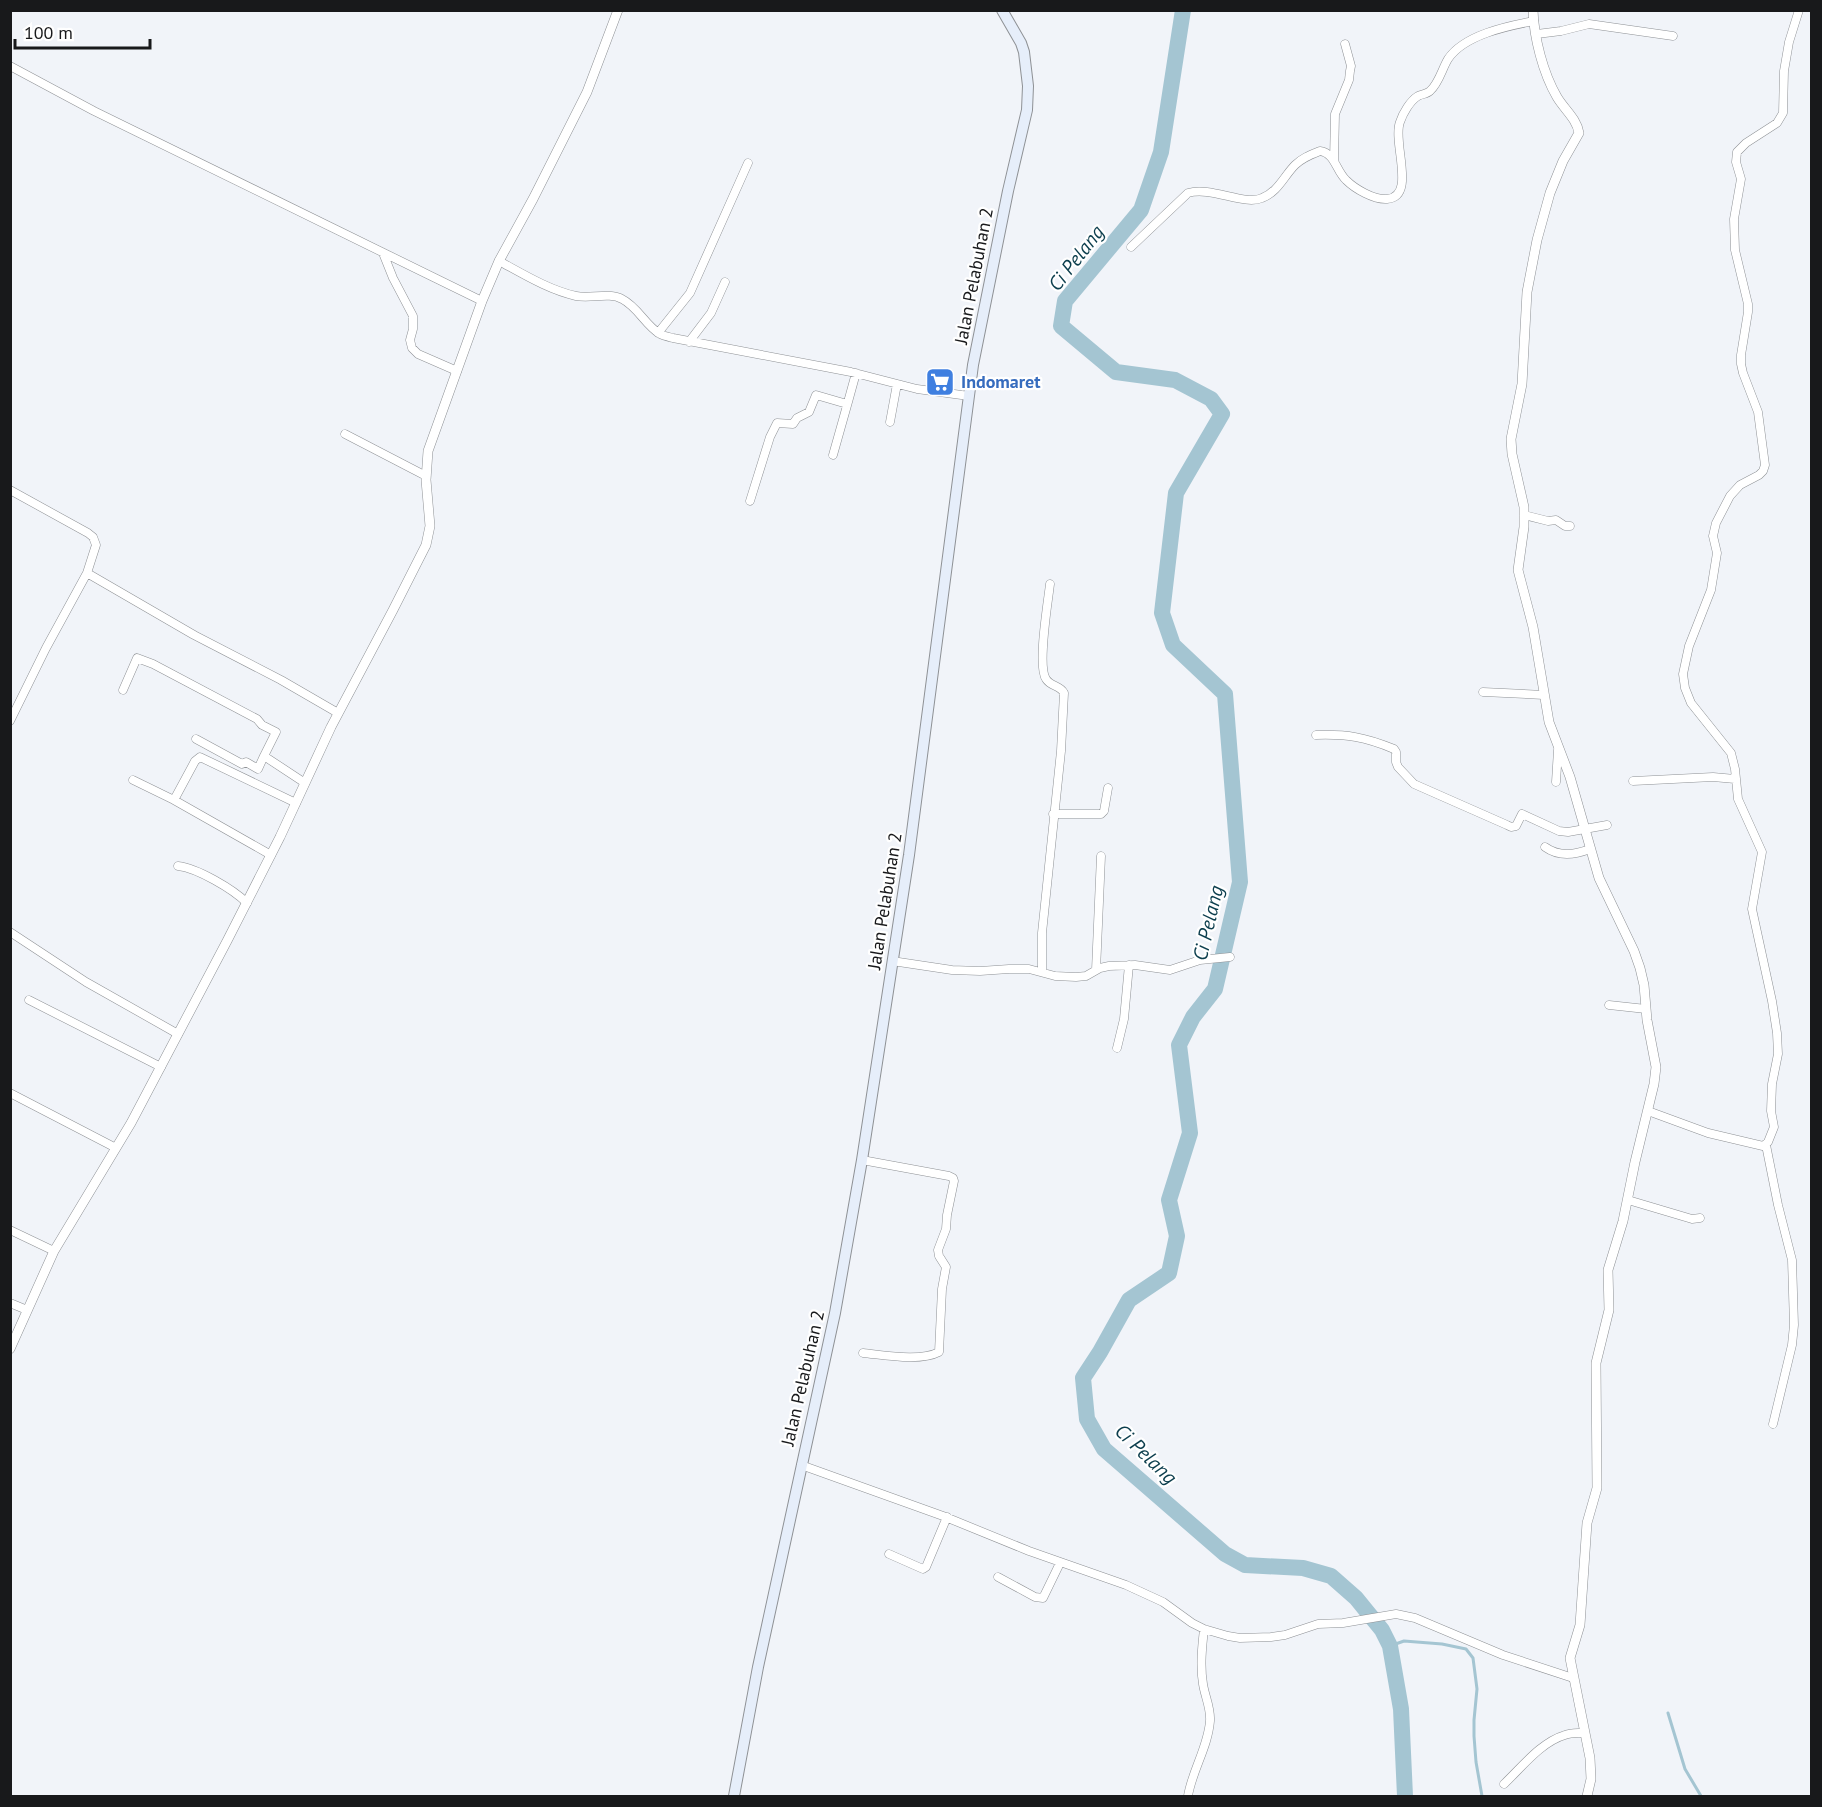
<svg xmlns="http://www.w3.org/2000/svg" width="1822" height="1807" viewBox="0 0 1822 1807" font-family="'PT Sans',sans-serif">
<style>
.lines{fill:none;stroke-linecap:round;stroke-linejoin:round}
.stream{stroke:#a4c5d2;stroke-width:3}
.river{stroke:#a4c5d2;stroke-width:16}
.minor-casing{stroke:#8e9195;stroke-width:9}
.tertiary-casing{stroke:#8e9195;stroke-width:10}
.secondary-casing{stroke:#8e9195;stroke-width:12}
.minor{stroke:#fff;stroke-width:8}
.tertiary{stroke:#fff;stroke-width:9}
.secondary{stroke:#e6eefa;stroke-width:10}
.labels{text-anchor:middle;stroke-width:4.5;stroke-linejoin:round;paint-order:stroke}
.street-label{font-size:18px;fill:#18191b;stroke:#fff}
.shop-label{font-size:18px;font-weight:bold;fill:#366cbe;stroke:#fff;text-anchor:start}
.water-label{font-size:20px;font-style:italic;fill:#0c3e4d;stroke:#fff}
</style>
<rect width="100%" height="100%" fill="#f1f4f9"/>
<g class="lines">
<path class="stream" d="M1390,1646L1404,1641L1442,1644L1466,1649L1473,1658L1477,1689L1474,1720V1736L1476,1762L1482,1796
M1668,1713L1685,1769L1701,1796"/>
<path class="river" d="M1183,10L1161,152L1141,210L1065,301L1061,326L1116,372L1175,380L1211,399L1222,414L1176,493L1162,613L1173,645L1225,694L1240,882L1215,989L1193,1017L1179,1045L1190,1133L1169,1200L1177,1236L1169,1273L1129,1300L1100,1352L1083,1378L1087,1419L1104,1449L1225,1554L1245,1565L1303,1568L1331,1576L1356,1598L1382,1630L1390,1646L1401,1709L1405,1796"/>
<g class="minor-casing">
<path id="minor" d="M1537,34L1561,31L1589,24L1673,36
M10,66L94,111L482,301
M1334,161L1335,114L1349,80L1350,71L1351,66L1345,44
M1131,247L1188,193C1211,186 1244,206 1262,198C1278,192 1284,176 1295,165C1302,158 1310,155 1320,151C1335,153 1336,171 1346,180C1355,189 1374,200 1387,199C1417,197 1392,142 1400,122C1403,113 1410,101 1418,96C1422,94 1427,94 1430,91C1439,83 1442,69 1448,59C1464,35 1507,26 1534,21
M383,253L393,278L413,316V329L410,340L412,348L418,354L457,371
M499,261C523,274 549,290 576,296C591,299 609,292 622,299C638,307 645,325 660,334C664,336 669,337 673,338L851,372L917,389L969,396
M658,333L690,293L748,163
M689,342L711,313L725,282
M890,422L897,384
M345,434L426,476
M833,455L848,402
M10,490L88,533L93,537L96,545L87,573L46,648L10,721
M750,501L770,437L777,423L793,424L797,418L809,412L816,395L847,404L848,402L856,373
M1524,515L1548,521L1556,520L1565,526H1570
M87,573L194,635L281,680L338,713
M123,690L137,658L153,664L257,719L262,725L276,732L264,756
M1483,692L1544,695
M1316,735C1347,734 1365,737 1394,749L1396,752V762L1398,767L1414,784L1507,825L1511,827L1516,826L1522,814L1559,831L1568,832L1607,825
M196,739L242,764L246,762L258,769L264,756L305,783
M133,780L174,800L271,855
M1633,781L1713,777L1735,779
M1556,782L1558,750
M174,800L195,761L200,757L296,803
M1053,814H1101L1104,811L1108,788
M1545,847C1559,857 1574,855 1590,849
M178,866C197,868 233,889 247,903
M10,932L86,982L178,1034
M892,961L952,970L980,971L1009,969H1029L1055,976L1076,977L1086,976L1100,968L1109,966L1135,965L1170,970L1200,960L1230,957
M1096,970L1101,856
M1042,972V933L1061,751L1064,693C1060,685 1051,687 1046,679C1037,666 1048,602 1050,584
M29,1000L161,1067
M1609,1005L1646,1009
M1117,1048L1124,1019L1129,965
M10,1093L116,1148
M1648,1111L1708,1133L1763,1146L1768,1142L1774,1127L1771,1111L1772,1084L1778,1054L1777,1033L1772,1001L1752,909L1762,852L1738,799L1735,769L1731,753L1691,703L1685,688L1683,674L1689,646L1711,590L1717,553L1713,536L1716,523L1730,496L1740,485L1759,475L1763,471L1765,465L1758,412L1743,373L1741,364V355L1748,312V304L1735,250L1734,219L1741,179L1736,162L1737,152L1746,143L1777,123L1783,113L1784,71L1789,42L1799,10
M1766,1145L1778,1205L1792,1260L1794,1325L1792,1345L1773,1424
M862,1160L949,1176L953,1178L954,1181L947,1215L946,1229L938,1250L939,1256L946,1267L942,1289L939,1352C920,1362 884,1355 863,1353
M1628,1200L1692,1219L1700,1218
M10,1230L54,1251
M10,1303L27,1310
M801,1465L943,1516L1029,1551L1126,1585L1163,1602L1192,1623L1204,1629L1228,1636L1240,1638L1271,1637L1285,1635L1318,1624L1343,1623L1396,1614L1415,1618L1503,1655L1573,1678
M889,1554L923,1569L926,1567L947,1517
M998,1577L1035,1597L1043,1598L1060,1563
M1504,1784C1522,1767 1541,1742 1565,1735C1571,1732 1578,1733 1585,1733
M1188,1796C1192,1771 1208,1747 1210,1721C1211,1708 1205,1697 1203,1684C1200,1666 1202,1647 1204,1629"/>
</g>
<g class="tertiary-casing">
<path id="tertiary" d="M1533,10C1534,38 1543,73 1557,97C1564,109 1577,119 1579,133L1563,161L1550,193L1537,240L1527,292L1522,384L1511,439L1512,454L1524,507V527L1518,570L1533,627L1549,722L1570,777L1599,878L1634,951L1640,968L1644,985L1647,1020L1656,1067L1654,1084L1635,1162L1623,1221L1608,1270L1609,1310L1596,1363L1597,1488L1587,1523L1580,1625L1570,1658L1590,1758L1591,1779L1587,1796
M10,1349L54,1251L131,1123L227,941L280,837L331,727L393,610L426,545L430,526L426,480L428,451L482,301L499,261L533,199L587,92L618,10"/>
</g>
<g class="secondary-casing">
<path id="secondary" d="M734,1796L758,1667L835,1313L862,1160L909,855L973,365L1008,191L1027,110L1028,86L1024,52L1021,43L1002,10"/>
</g>
<use href="#minor" class="minor"/>
<use href="#tertiary" class="tertiary"/>
<use href="#secondary" class="secondary"/>
</g>
<defs>
<g id="supermarket-square" transform="scale(1.5)"><rect x="-9" y="-9" width="18" height="18" rx="4" fill="#3f7fe0" stroke="#fff"/><path d="M-6-5.5h2.5l.6 2H6L4.5 2H-2.5L-4.4-4H-6ZM-1.5 3.2a1.3 1.3 0 1 0 .1 0ZM3 3.2a1.3 1.3 0 1 0 .1 0Z" fill="#fff"/></g>
</defs>
<g fill-rule="evenodd">
<use href="#supermarket-square" x="940" y="382"/>
</g>
<g class="labels">
<g class="street-label">
<text transform="translate(974 276) rotate(-79)" y="6">Jalan Pelabuhan 2</text>
<text transform="translate(885 901) rotate(-81)" y="6">Jalan Pelabuhan 2</text>
<text transform="translate(803 1378) rotate(-77)" y="6">Jalan Pelabuhan 2</text>
</g>
<g class="shop-label">
<text x="961" y="388">Indomaret</text>
</g>
<g class="water-label">
<text transform="translate(1076 258) rotate(-52)" y="7">Ci Pelang</text>
<text transform="translate(1208 923) rotate(-77)" y="7">Ci Pelang</text>
<text transform="translate(1146 1454) rotate(44)" y="7">Ci Pelang</text>
</g>
</g>
<rect width="1822" height="1807" fill="none" stroke="#18191b" stroke-width="24"/>
<path d="M15 39v9h135v-9" fill="none" stroke="#18191b" stroke-width="3"/>
<text x="24" y="39" font-size="18" fill="#18191b" stroke="#ffffff" stroke-width="4.5" paint-order="stroke">100 m</text>
</svg>
